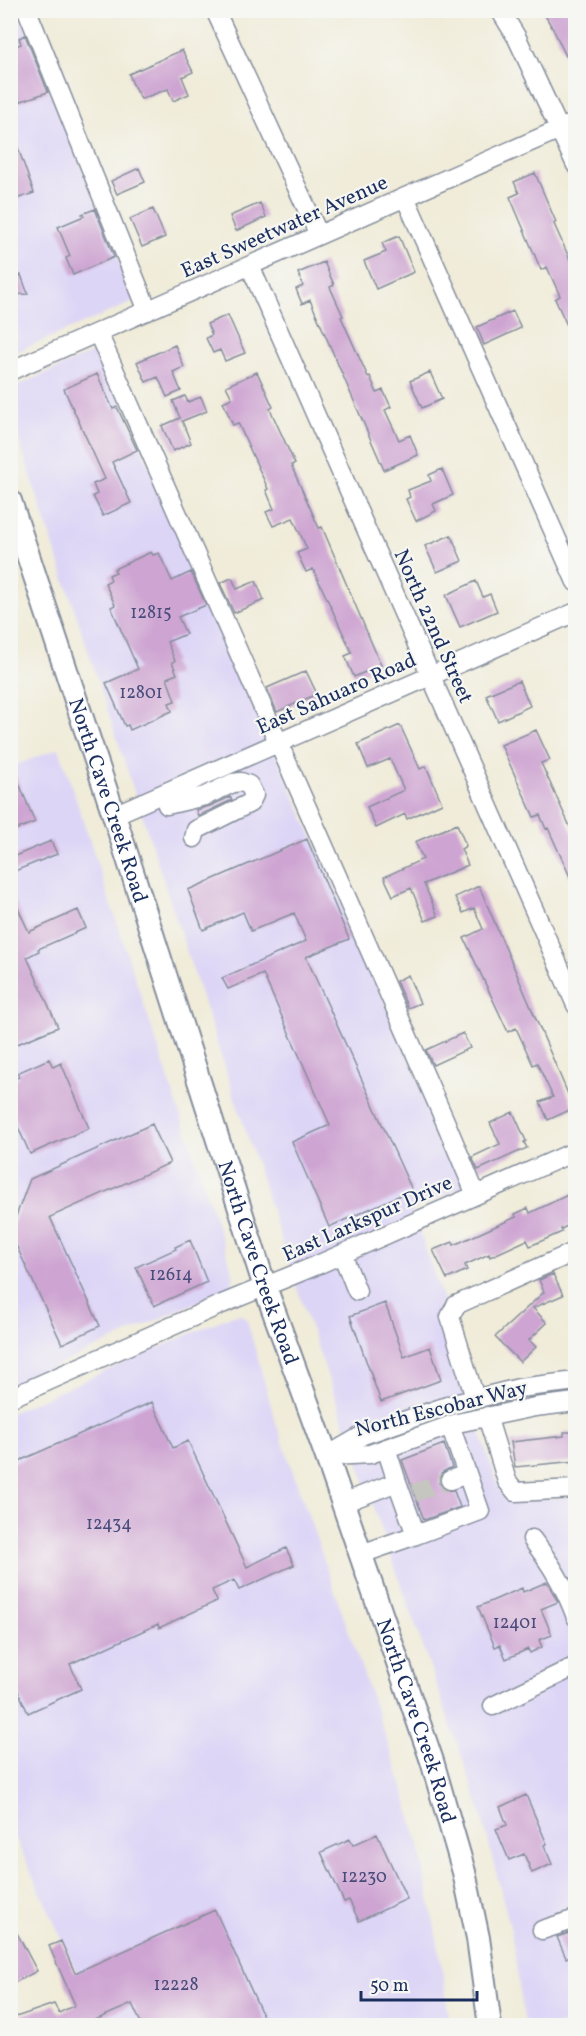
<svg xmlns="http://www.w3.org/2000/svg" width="586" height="2036" viewBox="0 0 586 2036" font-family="Vollkorn,serif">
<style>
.built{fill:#ddd5f6}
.building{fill:#cea4d2}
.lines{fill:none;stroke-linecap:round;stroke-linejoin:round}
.minor-tunnel{stroke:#c5c6c0;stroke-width:18;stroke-dasharray:18 9;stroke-linecap:butt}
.minor-casing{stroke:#868e9c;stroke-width:21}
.major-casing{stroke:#868e9c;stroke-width:26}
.minor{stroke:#fff;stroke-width:18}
.major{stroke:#fff;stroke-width:22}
.labels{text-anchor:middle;stroke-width:4.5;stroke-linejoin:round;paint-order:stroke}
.number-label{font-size:18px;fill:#484c7b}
.street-label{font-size:21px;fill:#1b2f5e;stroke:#f6f6f2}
</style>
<rect width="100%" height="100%" fill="#f6f6f2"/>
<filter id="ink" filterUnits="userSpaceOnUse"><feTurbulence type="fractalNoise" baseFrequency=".0167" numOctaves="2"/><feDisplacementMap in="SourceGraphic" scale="12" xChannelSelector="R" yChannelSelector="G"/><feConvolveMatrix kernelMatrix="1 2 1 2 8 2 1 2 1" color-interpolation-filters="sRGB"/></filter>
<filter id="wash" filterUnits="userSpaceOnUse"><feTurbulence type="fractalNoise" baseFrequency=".008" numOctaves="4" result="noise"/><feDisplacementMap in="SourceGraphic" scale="24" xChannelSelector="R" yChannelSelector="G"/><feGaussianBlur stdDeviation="1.35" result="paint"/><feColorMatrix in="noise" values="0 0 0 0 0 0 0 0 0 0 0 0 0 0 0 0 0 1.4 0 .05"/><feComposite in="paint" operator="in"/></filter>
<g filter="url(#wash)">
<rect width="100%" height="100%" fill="#f0ecd9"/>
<path class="built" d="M18,10L136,301L11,354L10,11Z
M98,350L466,1186L412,1210L444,1303L437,1306L501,1494L521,1499L575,1497V2025H525L511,1931L479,1806L305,1312L11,416L10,395L17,386Z
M59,748L234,1276L232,1284L228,1288L11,1386V767Z
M233,1315H241L247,1320L275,1420L402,1784L419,1845L441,1959L450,2025H101L11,1828L10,1413Z"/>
<g id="blocks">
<path class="building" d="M542,10H576V51L566,56L553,29Z
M25,35L48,92L10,105V48L21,44L19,38Z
M182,50L193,72L182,77L189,94L173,101L168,89L141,99L133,85L129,74Z
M10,131H12L34,193L10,201Z
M139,168L145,182L117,194L111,181Z
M535,173L556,222L554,224L576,273V345L555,299L560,296L547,267L541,270L510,197L519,193L514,182Z
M260,203L266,217L236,231L230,216Z
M95,209L114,257L73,275L66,258L70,256L58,227L84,216L82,214Z
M153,209L165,237L142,247L130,219Z
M399,236L414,272L376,289L364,261L386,252L382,243Z
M324,262L334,285L330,287L343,316L341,317L368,377L370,376L377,393L383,390L391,407L385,410L399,440L410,435L418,455L384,470L310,300L302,304L296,289L303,286L298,273Z
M21,275L28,294L10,295V279Z
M513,311L521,328L484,345L477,327Z
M228,315L245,353L225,361L220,350L213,353L206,338L212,335L207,324Z
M175,345L184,367L173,372L181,391L167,397L158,377L146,382L137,362Z
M257,372L273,407L270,409L295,464L291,465L319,528L322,527L381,665L354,677L345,656L352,653L337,620L313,569L306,572L297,553L307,549L293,518L273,526L266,512L274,509L266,490L268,489L238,423L233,425L223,402L232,398L226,386Z
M430,372L442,399L422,408L410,381Z
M97,374L113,409L117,407L137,450L112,462L131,503L103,516L93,496L97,494L93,484L105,479L64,389Z
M185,396L188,402L201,397L207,411L182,421L191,443L173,451L162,426L180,418L173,401Z
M442,469L453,495L433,504L436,511L416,521L406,499L410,497L408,490L431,481L429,475Z
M451,535L462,561L437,572L425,546Z
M151,552L153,555L159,553L172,581L191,572L206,605L178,617L186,634L167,642L175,661L172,662L177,674L167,678L175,701L169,703L172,711L130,730L128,725L125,726L106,683L138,669L111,607L115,605L105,583L111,580L109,575L116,572L114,569Z
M232,578L237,589L256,581L264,600L234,613L220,583Z
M476,581L483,597L490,594L497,611L460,627L446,595Z
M306,671L317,694L277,712L267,688Z
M519,681L530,706L498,721L486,695Z
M400,725L420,769L426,766L442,803L407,819L405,814L376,828L367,807L404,790L390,759L368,768L358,744Z
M536,730L550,760L541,763L576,840V890L548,828L546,829L540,815L534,817L501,745Z
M10,762L35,822L10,832Z
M230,797L232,800L198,816L196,810L210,806Z
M457,824L466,846L461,849L468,865L424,884L438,916L425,921L411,888L393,896L384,877L423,859L415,842Z
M307,839L349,939L306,957L412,1190L329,1227L292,1142L330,1125L263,974L228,989L222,978L306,941L294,913L251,931L243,912L203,930L188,890Z
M51,841L57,854L10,873V858Z
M479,886L574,1108L548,1120L540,1102L553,1097L537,1063L533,1065L516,1028L508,1032L464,938L483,929L474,908L463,913L455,897Z
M10,891L29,932L78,910L86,928L38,949L39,951L27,957L58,1027L10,1047Z
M408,975L420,1003L408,1008L396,981Z
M463,1033L470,1048L433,1065L426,1050Z
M49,1059L53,1067L61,1063L89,1128L30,1154L10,1109V1081L19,1077L17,1073Z
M513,1112L526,1141L524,1142L527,1148L478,1170L472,1157L500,1144L490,1123Z
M152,1124L170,1163L50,1217L100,1326L62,1344L10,1232L30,1179Z
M576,1191V1222L561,1229L562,1232L530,1246L527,1240L490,1257L489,1254L465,1265L467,1270L447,1279L433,1250L453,1242L454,1245L516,1217L515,1214L528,1208L530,1213Z
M190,1240L207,1282L154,1306L136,1267L176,1249L175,1247Z
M553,1274L563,1295L533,1308L547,1323L529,1340L536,1347L520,1362L495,1337L544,1292L539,1280Z
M385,1303L404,1357L430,1347L441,1380L381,1402L350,1316Z
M152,1402L173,1448L188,1441L247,1567L286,1548L294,1565L239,1590L234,1580L212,1590L217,1601L159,1628L158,1624L70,1664L81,1689L28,1713L10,1673V1465Z
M564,1432H576V1461L515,1467L511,1442L564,1436Z
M444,1444L452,1467L441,1473L439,1483L443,1489L454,1491L460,1507L424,1520L402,1460Z
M547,1582L558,1602L541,1609L552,1635L539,1640L542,1647L530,1653L528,1649L506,1659L500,1645L495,1647L478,1607L522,1588L523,1592Z
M526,1795L547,1844L544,1845L552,1864L532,1873L524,1854L509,1860L496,1829L507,1825L500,1807Z
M377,1834L407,1899L359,1921L349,1900L344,1902L321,1852L350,1839L353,1845Z
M215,1910L267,2025H142L132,2004L95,2020L98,2025H10V2019L54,2004L59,2013L75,2005L49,1946L61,1941L75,1973Z
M10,1920L37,1971L10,1985Z
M576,1931V1953L566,1958L557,1937Z"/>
</g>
</g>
<g filter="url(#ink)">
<use href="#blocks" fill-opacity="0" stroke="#868e9c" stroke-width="1.5"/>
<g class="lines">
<path class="minor-tunnel" d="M414,1493L450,1480"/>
<g class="minor-casing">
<path id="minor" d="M27,10L148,311
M215,10L319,235
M500,10L517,38L576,165
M405,197L576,582
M250,266L576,1005
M98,333L445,1121L476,1195
M10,371L576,122
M167,805L205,796L233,783L241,782L249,785L254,795L250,803L196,830L194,838
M114,815L576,612
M342,1254L357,1291
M10,1398L222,1304L315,1266L576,1151
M475,1398L450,1317L456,1305L576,1251
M487,1416L507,1481L516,1492L576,1489
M386,1448L397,1482
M327,1456L363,1435L450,1405L519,1388L576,1381
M332,1456L370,1454L457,1423L535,1407L576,1402
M450,1480L467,1474
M343,1503L397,1482L416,1535L361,1554
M416,1535L480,1511L450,1425
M532,1539C552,1565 565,1587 576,1617
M493,1706L576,1666
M542,1930L576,1919"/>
</g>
<g class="major-casing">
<g id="major">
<path id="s1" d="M10,501L114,815L265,1287L328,1460L432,1761L464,1872L478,1938L490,2026"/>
</g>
</g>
<use href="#minor" class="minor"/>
<use href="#major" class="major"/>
</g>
</g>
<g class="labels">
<g class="number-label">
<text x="151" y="618">12815</text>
<text x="141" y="698">12801</text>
<text x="171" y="1280">12614</text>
<text x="109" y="1529">12434</text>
<text x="515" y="1628">12401</text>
<text x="364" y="1882">12230</text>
<text x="176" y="1990">12228</text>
</g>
<g class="street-label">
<text transform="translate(284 226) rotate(-24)" y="7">East Sweetwater Avenue</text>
<text transform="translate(434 626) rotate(66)" y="7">North 22nd Street</text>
<text transform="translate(336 693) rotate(-24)" y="7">East Sahuaro Road</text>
<text dy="7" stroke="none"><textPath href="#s1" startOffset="315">North Cave Creek Road</textPath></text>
<text transform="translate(367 1218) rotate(-24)" y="7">East Larkspur Drive</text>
<text dy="7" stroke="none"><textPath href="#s1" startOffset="801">North Cave Creek Road</textPath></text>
<text transform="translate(441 1408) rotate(-14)" y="7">North Escobar Way</text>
<text dy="7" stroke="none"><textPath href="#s1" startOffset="1286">North Cave Creek Road</textPath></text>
</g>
</g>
<rect width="586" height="2036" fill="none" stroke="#f6f6f2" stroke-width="36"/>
<path d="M361 1991v9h116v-9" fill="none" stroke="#1b2f5e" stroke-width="3"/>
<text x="370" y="1991" font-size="18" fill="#1b2f5e" stroke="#f6f6f2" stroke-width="4.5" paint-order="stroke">50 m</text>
</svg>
